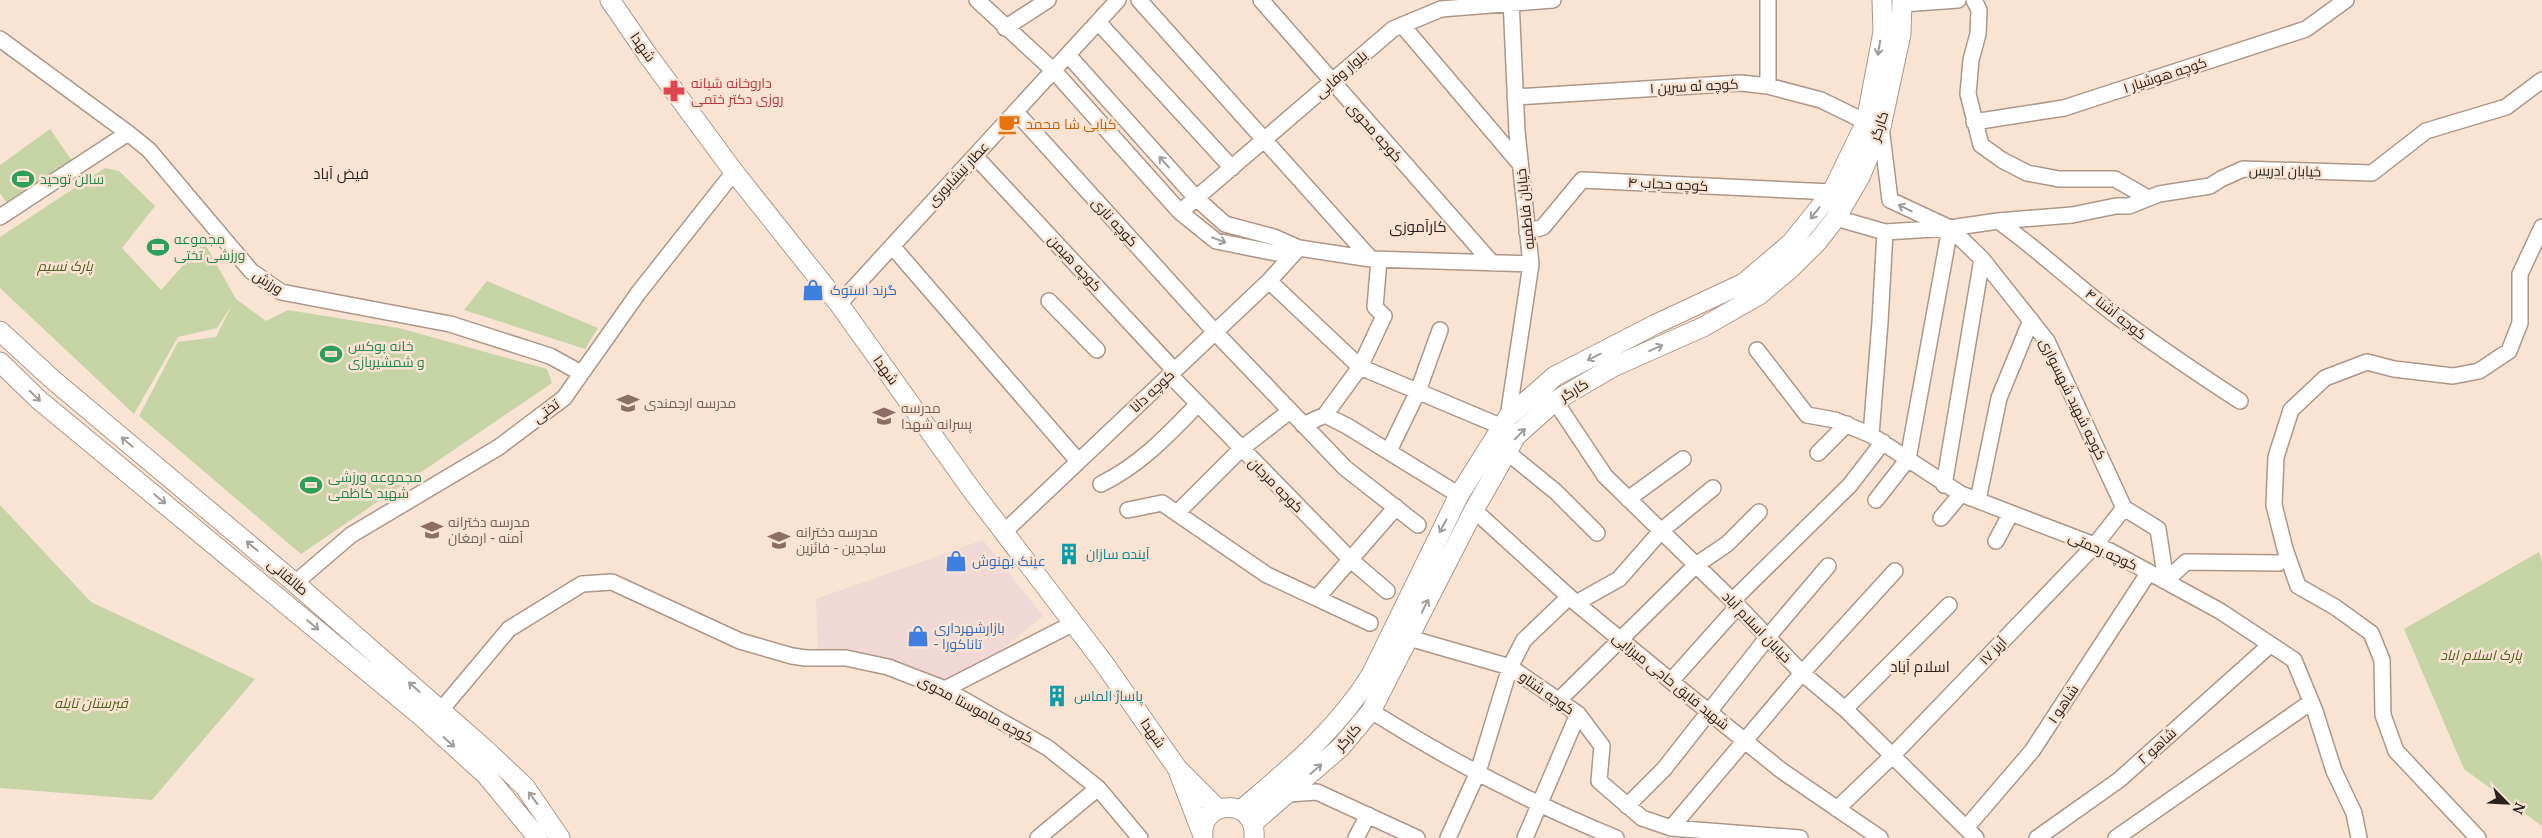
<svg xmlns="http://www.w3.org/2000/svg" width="2542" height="838" viewBox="0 0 2542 838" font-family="'Noto Serif',Cairo,serif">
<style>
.commercial{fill:#f2d7d7}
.green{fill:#c6d4a5}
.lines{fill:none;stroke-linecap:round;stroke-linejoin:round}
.minor-casing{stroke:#ac9788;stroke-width:18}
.major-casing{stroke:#ac9788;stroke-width:21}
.minor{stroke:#fff;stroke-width:15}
.major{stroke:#fff;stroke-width:19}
.oneway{stroke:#9f9c99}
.labels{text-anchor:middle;stroke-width:5;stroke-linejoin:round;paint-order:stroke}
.street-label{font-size:14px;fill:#2a221c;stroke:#f9e3d3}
.health-label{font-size:14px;fill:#be3a42;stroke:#f9e3d3;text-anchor:start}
.food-label{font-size:14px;fill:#c56008;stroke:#f9e3d3;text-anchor:start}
.leisure-label{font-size:14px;fill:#27864d;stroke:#f9e3d3;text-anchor:start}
.park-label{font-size:14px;font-style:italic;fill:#505f1c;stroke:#f9e3d3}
.shop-label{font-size:14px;fill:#366cbe;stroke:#f9e3d3;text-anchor:start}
.education-label{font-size:14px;fill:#785e54;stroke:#f9e3d3;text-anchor:start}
.culture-label{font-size:14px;fill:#0d838f;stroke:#f9e3d3;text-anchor:start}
.neighbourhood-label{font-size:15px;fill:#2a221c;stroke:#f9e3d3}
</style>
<rect width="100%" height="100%" fill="#f9e3d3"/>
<path class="commercial" d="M983,540L1043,616L947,695L915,676L818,657L816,599Z"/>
<path class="green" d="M50,129L72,161L9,206L0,193V165Z
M105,168L119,171L155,206L122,248L161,290L204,242L236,299L266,321L288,310L399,328L547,369L552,383L301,554L139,416L178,342L216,337L232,305L217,328L178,337L134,414L0,288V237Z
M487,281L598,328L585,349L464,310Z
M0,505L91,602L255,679L152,800L0,788Z
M2539,552L2542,562V826L2464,769L2404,629Z"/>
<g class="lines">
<g class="minor-casing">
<path id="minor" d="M977,0L1054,71L1180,212L1216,241L1276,253L1299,248
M1139,0L1371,259
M1261,0L1492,263
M1768,0V86
M1974,0L1979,10L1978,34L1971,60L1968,94L1981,145L2002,160L2027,173L2059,179H2115L2148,198
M1902,4L1958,0
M1098,22L1232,168
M1402,25L1520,164
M1005,28L1048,0
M0,39L128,133
M1068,55L1196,198L1225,224L1274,237L1299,248L1371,259L1531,264
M1515,97L1741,83L1768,86L1821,100L1866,122
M1016,112L1215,332L1345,468L1418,525
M1974,122L2064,108L2306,29L2346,0
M1881,127L1890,200L1950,228L1982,259L2047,341L2124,508L2158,529L2166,581
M975,156L1174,370
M1180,212L1393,29L1441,9L1553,0
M0,217L128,133L149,150L251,271L281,292L450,324L550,356L581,373
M1836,218L1885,232L1950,228L1998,221L2072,215L2116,206H2129L2159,194L2210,186L2221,179L2243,169L2372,173L2426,131L2506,107L2542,80
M1998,221C2039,250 2074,284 2114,314C2155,345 2197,373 2240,401
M1527,232L1543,227L1582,180L1832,192
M892,246L1078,461
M1269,281L1360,367L1500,426
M1049,301L1097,350
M839,304L1118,0
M1757,350L1807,415L1835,420L1871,435L1961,494L2110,551L2220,611L2294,660L2315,711L2334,771L2354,813L2359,838
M1170,375L1352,561L1387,591
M1555,401L1605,476L1738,606L1802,673L1845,709L1976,838
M1325,415L1360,367L1384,316L1375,307L1379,260
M1508,417L1531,264L1517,132L1511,0
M1303,425L1325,415L1347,426L1459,495
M1871,435L1880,322L1885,232
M1389,451L1418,391L1440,330
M1507,452L1556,492L1597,533
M1818,453L1847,424
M1101,484C1140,465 1168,435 1198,404
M1944,485L1982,259
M1628,499L1683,459
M1876,500L1908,459L1950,228
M1978,500L1999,398L2031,320
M1128,510L1162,503L1267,575L1370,623
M1474,510L1576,603L1683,691L1782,771L1880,838
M1177,513L1241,449L1290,411
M1941,518L1961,494
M1004,532L1269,281L1299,248
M1996,541L2011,513
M2166,581L2186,562L2279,563
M295,583L351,535L499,447L564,398L639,292L734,172
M1317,598L1396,507
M1732,601L1850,485L1883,442
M1576,603L1619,579L1661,531L1713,488
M1409,638L1510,667L1578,714L1602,746L1599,781L1642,818L1671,828L1800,838
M1671,681L1738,606
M945,689L1074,623
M1558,701L1696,565L1727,544L1759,512
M1845,709L1949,605
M441,710L509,629L582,584L612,582L740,641L792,656L806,658H846L888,667L945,689L1048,748L1098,788L1140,838
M1371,711C1449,760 1531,803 1616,838
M1288,794L1317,792L1417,838
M1627,806L1664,769L1767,638L1828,566
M1837,809L1891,757L2095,545L2124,508
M1671,828L1802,673L1895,571
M1966,828L2032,751L2149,572
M1038,838L1098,788
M1356,838L1368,815
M1448,838L1478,772L1510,667L1524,640L1569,597
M1525,838L1578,714
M2037,838L2119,780L2270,645
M2116,838L2311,702
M2478,838L2396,751L2383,715L2382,660L2371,633L2335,607L2298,586L2285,549L2274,505L2276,457L2291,410L2325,378L2367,362L2394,369L2453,376L2479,371L2509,351L2520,323V274L2542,227"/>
</g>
<g class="major-casing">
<path id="major" d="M610,0L647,54L734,172L839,304L971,489L1103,662L1177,768L1218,809
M0,331L52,379L295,583L486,750L525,787L560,838
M0,362L39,400L421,716L486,775L538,838
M1179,773L1202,833
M1241,810C1290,768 1336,731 1371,675L1459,495L1508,417L1555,376L1656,324L1744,283L1791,243L1832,192L1866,122L1883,32L1882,0
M1253,823L1341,747L1371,711L1474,510L1516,436L1555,401L1613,367L1703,327L1759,295L1791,268L1818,241L1836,218L1860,177L1881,127L1901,34L1902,0
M1203,838C1198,798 1258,797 1254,838"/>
</g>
<use href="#minor" class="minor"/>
<use href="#major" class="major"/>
</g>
<defs><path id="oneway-shaft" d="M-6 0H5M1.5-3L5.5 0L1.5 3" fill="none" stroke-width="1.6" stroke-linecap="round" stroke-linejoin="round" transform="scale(1.25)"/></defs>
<g class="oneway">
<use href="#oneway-shaft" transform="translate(1879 48) rotate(100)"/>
<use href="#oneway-shaft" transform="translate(1164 162) rotate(-132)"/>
<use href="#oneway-shaft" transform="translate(1905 208) rotate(-153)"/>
<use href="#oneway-shaft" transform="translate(1815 213) rotate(128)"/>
<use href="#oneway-shaft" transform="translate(1219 240) rotate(21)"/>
<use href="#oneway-shaft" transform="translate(1656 348) rotate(-24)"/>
<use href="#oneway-shaft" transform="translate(1594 357) rotate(153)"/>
<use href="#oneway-shaft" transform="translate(35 396) rotate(44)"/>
<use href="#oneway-shaft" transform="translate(1520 434) rotate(-46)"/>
<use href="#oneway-shaft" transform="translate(127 442) rotate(-140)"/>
<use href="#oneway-shaft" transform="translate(160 499) rotate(39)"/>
<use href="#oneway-shaft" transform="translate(1443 526) rotate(118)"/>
<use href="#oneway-shaft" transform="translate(252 546) rotate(-140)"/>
<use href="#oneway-shaft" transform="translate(1425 606) rotate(-64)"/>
<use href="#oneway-shaft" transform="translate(313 625) rotate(40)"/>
<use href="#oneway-shaft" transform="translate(414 687) rotate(-138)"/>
<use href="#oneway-shaft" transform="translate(449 742) rotate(42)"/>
<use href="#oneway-shaft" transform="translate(1316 769) rotate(-41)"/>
<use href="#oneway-shaft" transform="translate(533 798) rotate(-126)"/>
</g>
<defs>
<g id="pharmacy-bare" transform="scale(1.725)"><path d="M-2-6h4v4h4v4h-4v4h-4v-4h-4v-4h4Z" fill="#e0444e" stroke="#f9e3d3" stroke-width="2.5" paint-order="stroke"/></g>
<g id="cafe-bare" transform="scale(1.725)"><path d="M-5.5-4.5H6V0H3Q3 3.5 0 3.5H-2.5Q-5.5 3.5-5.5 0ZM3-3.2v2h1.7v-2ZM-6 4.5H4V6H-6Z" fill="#e8710a" stroke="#f9e3d3" stroke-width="2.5" paint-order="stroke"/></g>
<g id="stadium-bare" transform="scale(1.725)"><path d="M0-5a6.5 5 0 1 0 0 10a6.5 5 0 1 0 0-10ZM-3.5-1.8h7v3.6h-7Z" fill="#2e9e5b" stroke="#f9e3d3" stroke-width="2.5" paint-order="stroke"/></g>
<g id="shop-bare" transform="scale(1.725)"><path d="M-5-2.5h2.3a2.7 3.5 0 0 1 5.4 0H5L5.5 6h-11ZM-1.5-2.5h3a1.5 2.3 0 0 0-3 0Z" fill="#3f7fe0" stroke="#f9e3d3" stroke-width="2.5" paint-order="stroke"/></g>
<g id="school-bare" transform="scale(1.725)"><path d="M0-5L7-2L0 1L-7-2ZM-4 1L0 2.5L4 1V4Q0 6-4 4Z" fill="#8d6e63" stroke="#f9e3d3" stroke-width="2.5" paint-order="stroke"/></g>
<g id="building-bare" transform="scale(1.725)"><path d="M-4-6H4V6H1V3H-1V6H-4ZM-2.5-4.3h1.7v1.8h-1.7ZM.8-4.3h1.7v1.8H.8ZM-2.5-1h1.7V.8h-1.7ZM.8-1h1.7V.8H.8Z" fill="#0f9aa8" stroke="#f9e3d3" stroke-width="2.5" paint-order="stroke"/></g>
</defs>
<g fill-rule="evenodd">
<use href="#pharmacy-bare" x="674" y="91"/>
<use href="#cafe-bare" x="1009" y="124"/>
<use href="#stadium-bare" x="23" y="179"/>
<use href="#stadium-bare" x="158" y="247"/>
<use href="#shop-bare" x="813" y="290"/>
<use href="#stadium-bare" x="331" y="354"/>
<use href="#school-bare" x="628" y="403"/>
<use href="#school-bare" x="884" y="416"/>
<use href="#stadium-bare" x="311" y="485"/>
<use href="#school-bare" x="432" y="530"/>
<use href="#school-bare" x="779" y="540"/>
<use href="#building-bare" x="1069" y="554"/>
<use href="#shop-bare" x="956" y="561"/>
<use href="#shop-bare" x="918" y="636"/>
<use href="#building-bare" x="1057" y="696"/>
</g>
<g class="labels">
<g class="street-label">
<text transform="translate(643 47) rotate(55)" y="5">شهدا</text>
<text transform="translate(1341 74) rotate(-41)" y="5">بلوار وفایی</text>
<text transform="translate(2165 75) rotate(-18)" y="5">کوچه هوشیار ۱</text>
<text transform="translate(1694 86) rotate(-3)" y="5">کوچه ئه سرین ۱</text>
<text transform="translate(1879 126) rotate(-72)" y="5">کارگر</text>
<text transform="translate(1375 132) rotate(48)" y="5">کوچه محوی</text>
<text transform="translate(2285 171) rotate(1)" y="5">خیابان ادریس</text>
<text transform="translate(958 174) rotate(-47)" y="5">عطار نیشابوری</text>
<text transform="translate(1668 184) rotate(3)" y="5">کوچه حجاب ۴</text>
<text transform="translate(1525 209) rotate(-96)" y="5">خیابان فاطمیه</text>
<text transform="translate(1115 222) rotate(48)" y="5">کوچه ناری</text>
<text transform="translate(1075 263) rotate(47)" y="5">کوچه هیمن</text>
<text transform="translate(268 282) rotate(32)" y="5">ورزش</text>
<text transform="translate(2116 314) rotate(38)" y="5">کوچه آشنا ۴</text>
<text transform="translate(886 370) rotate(54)" y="5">شهدا</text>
<text transform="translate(1574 390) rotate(-31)" y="5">کارگر</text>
<text transform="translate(1152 391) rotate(-43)" y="5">کوچه دانا</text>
<text transform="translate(2073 399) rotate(64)" y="5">کوچه شهید شهسواری</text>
<text transform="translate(546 411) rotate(-37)" y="5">تختی</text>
<text transform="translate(1276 485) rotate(45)" y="5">کوچه مرجان</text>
<text transform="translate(2103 551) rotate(24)" y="5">کوچه رحمتی</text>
<text transform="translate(288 577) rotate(40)" y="5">طالقانی</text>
<text transform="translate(1757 627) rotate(46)" y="5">خیابان اسلام آباد</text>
<text transform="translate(1993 651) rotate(-46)" y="5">آریز ۱۷</text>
<text transform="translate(1671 681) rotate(39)" y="5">شهید فایق حاجی میرزایی</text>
<text transform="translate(1547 693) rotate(35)" y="5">کوچه شتاو</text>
<text transform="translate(2063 704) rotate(-56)" y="5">شاهو ۱</text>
<text transform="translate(976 709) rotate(28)" y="5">کوچه ماموستا محوی</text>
<text transform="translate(1153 733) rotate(55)" y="5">شهدا</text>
<text transform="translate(1348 737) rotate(-48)" y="5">کارگر</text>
<text transform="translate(2157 746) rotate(-42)" y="5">شاهو ۲</text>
</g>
<g class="health-label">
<text x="691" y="88">داروخانه شبانه<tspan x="691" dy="16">روزی دکتر ختمی</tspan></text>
</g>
<g class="food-label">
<text x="1026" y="129">کبابی شا محمد</text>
</g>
<g class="leisure-label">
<text x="40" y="184">سالن توحید</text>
<text x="174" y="244">مجموعه<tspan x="174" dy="16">ورزشی تختی</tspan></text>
<text x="348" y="351">خانه بوکس<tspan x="348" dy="16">و شمشیربازی</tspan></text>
<text x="328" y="482">مجموعه ورزشی<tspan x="328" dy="16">شهید کاظمی</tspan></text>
</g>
<g class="park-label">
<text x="65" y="271">پارک نسیم</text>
<text x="2481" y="660">پارک اسلام اباد</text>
<text x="91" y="708">قبرستان تایله</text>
</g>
<g class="shop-label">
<text x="830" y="295">گرند استوک</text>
<text x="972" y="566">عینک بهنوش</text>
<text x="934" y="633">بازارشهرداری<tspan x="934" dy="16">- تاناکورا</tspan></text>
</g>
<g class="education-label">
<text x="644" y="408">مدرسه ارجمندی</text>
<text x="901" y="413">مدرسه<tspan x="901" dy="16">پسرانه شهدا</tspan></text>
<text x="448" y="527">مدرسه دخترانه<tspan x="448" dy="16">آمنه - ارمغان</tspan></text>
<text x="796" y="537">مدرسه دخترانه<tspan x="796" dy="16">ساجدین - فائزین</tspan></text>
</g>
<g class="culture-label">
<text x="1086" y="559">آینده سازان</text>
<text x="1074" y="701">پاساژ الماس</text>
</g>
<g class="neighbourhood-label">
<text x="341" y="179">فیض آباد</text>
<text x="1418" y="232">کارآموزی</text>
<text x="1920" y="672">اسلام آباد</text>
</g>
</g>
<g transform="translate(2507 803) rotate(114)" stroke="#f9e3d3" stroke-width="4" paint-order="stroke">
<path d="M0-4L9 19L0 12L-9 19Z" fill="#2a221c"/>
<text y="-8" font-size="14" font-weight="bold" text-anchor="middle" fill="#2a221c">N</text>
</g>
</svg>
